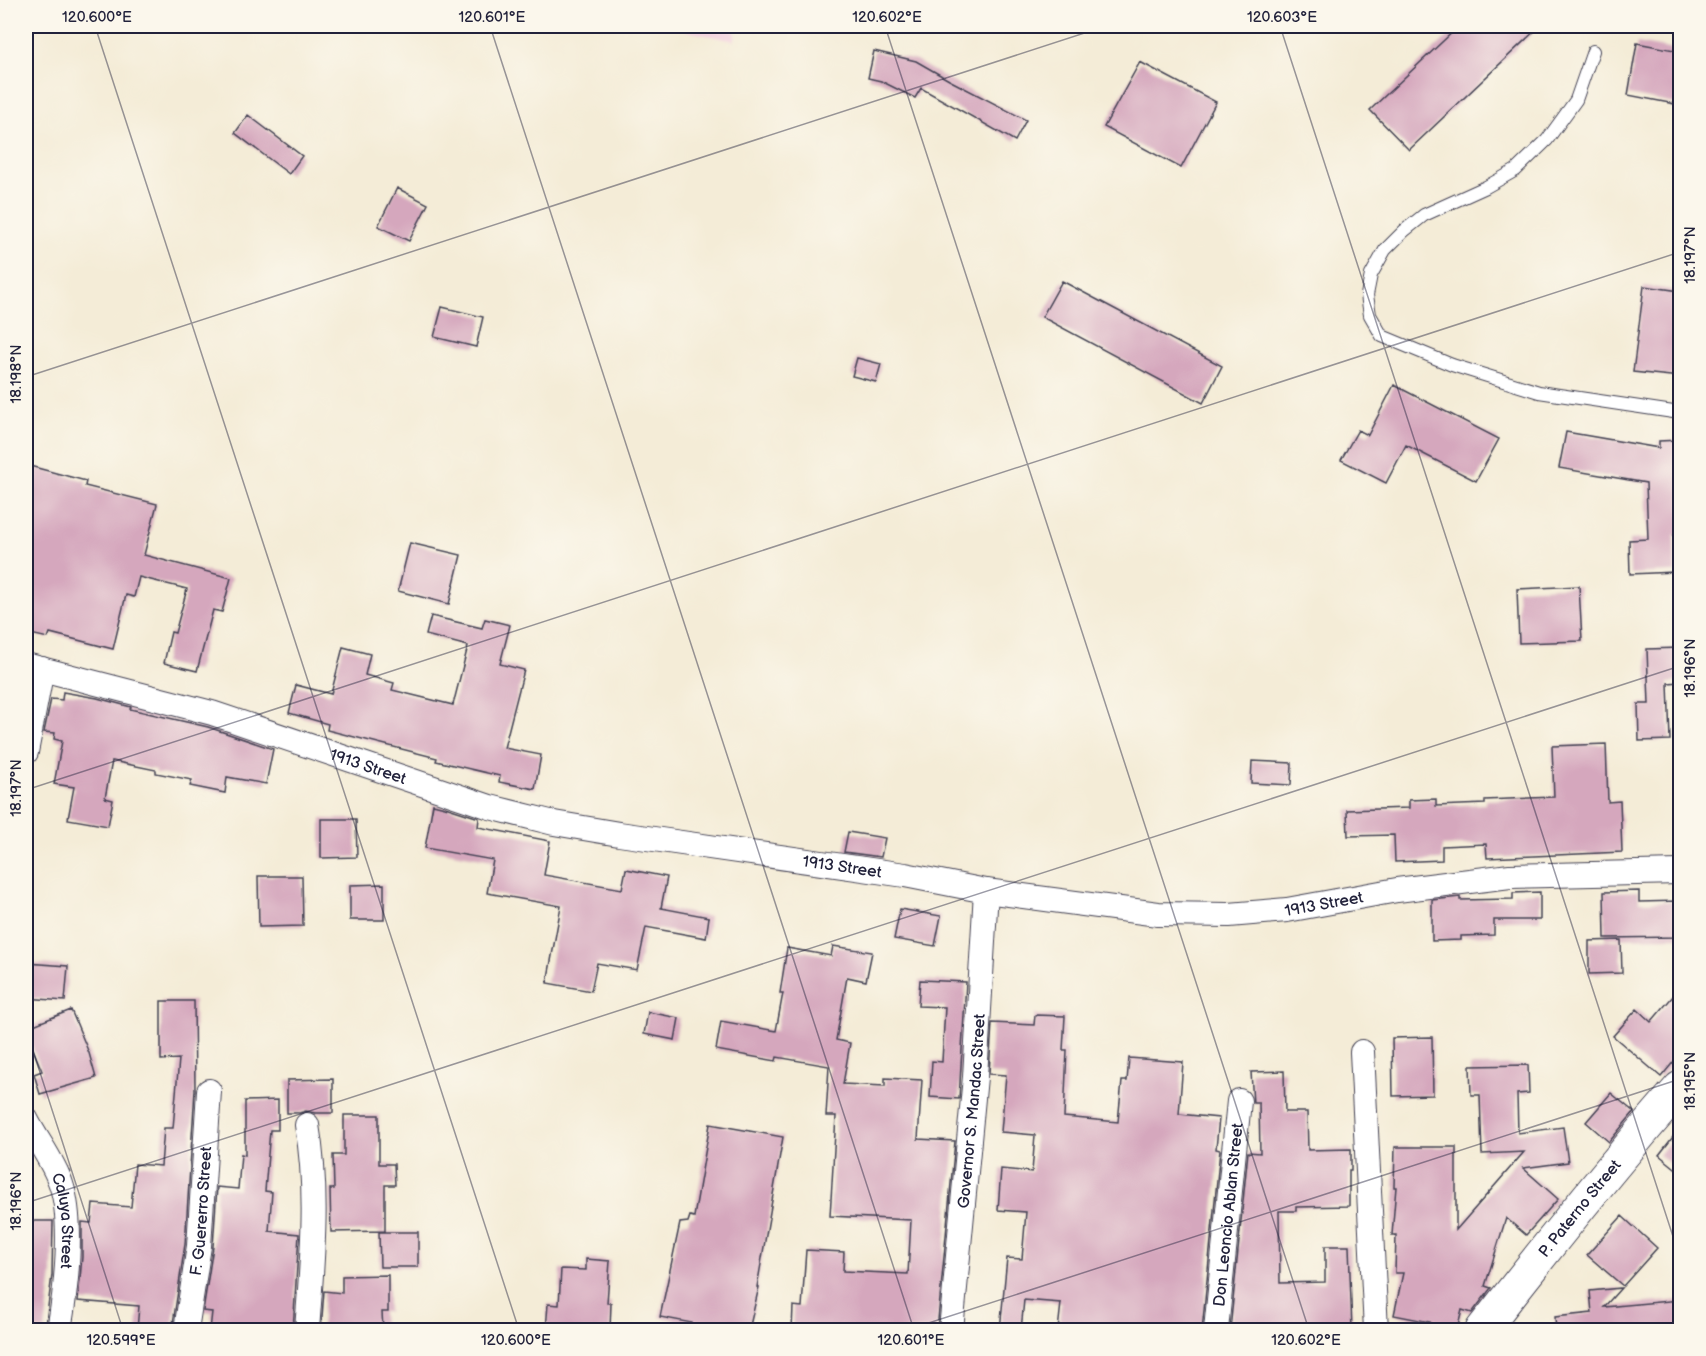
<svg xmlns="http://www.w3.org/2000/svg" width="1706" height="1356" viewBox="0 0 1706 1356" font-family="'Balsamiq Sans',sans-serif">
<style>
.built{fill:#f3cfde}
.building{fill:#d5a7bd}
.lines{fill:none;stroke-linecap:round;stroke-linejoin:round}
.service-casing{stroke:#424052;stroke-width:14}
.minor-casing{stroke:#424052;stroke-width:26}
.secondary-casing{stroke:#424052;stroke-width:35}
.service{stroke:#fff;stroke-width:12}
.minor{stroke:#fff;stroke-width:24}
.secondary{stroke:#fff;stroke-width:33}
.ticks{fill:none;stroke:#22223b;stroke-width:1.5;stroke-opacity:0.45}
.labels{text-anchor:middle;stroke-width:6;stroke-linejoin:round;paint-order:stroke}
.street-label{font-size:16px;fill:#22223b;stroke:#fbf7ec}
.neatline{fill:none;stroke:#22223b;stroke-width:2}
.ticks-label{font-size:15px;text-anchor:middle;fill:#22223b}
</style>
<rect width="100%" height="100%" fill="#fbf7ec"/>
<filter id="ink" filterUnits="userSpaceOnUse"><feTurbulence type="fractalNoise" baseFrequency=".0167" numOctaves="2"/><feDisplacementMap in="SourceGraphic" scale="12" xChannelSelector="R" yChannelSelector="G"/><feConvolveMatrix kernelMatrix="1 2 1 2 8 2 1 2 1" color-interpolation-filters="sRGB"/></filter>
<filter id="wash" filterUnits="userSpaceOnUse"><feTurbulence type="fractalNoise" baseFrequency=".008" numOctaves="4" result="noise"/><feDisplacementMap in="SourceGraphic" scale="24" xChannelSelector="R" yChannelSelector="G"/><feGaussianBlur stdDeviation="1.35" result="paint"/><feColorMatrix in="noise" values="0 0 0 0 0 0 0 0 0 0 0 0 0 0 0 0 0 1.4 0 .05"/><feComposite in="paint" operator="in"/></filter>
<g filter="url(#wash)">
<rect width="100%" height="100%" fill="#f4ecd7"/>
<path class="built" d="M664,26H735V41Z"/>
<g id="blocks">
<path class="building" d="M1459,26H1540L1409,150L1370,110Z
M1637,43L1680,51V105L1628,95Z
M874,51L916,61L949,80L1026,120L1015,141L921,88L915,98L881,81L868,78Z
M1140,62L1216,102L1181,168L1104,127Z
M248,115L302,156L289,174L235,133Z
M397,188L428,204L409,241L378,226Z
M1062,281L1222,366L1203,403L1042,317Z
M1644,286L1680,291V377L1633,372Z
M442,307L483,317L476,347L434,337Z
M857,358L881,364L876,382L852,376Z
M1394,385L1499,439L1476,481L1406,445L1386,483L1341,460L1358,430L1368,435Z
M1566,432L1659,448V441L1680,440V535H1674L1675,572L1630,574L1629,540L1648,539L1646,483L1559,468Z
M26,465L86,481L85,486L157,504L144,555L231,578L222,612L213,610L197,671L164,663L171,632L175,633L187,589L139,577L134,597L126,595L113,649L50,633L48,638L26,633Z
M410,543L461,555L449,604L398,591Z
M1579,586L1582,641L1519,643L1517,589Z
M431,616L482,628L485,619L510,625L500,664L524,670L504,748L541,755L535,789L499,782L500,776L436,761L437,758L327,730L328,724L289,713L296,685L331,694L343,647L370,654L365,675L394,683L392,690L453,705L468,646L426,635Z
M1680,648V682L1668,683L1670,740L1639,741L1638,704H1649L1647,649Z
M63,692L97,698L131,707L130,709L208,727L273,749L266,784L227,777L225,793L190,786L192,780L156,773V770L112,761L105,798L113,800L108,826L68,819L74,787L54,784L62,741L54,739L55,733L44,732L51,699L62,700Z
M1606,744L1608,802L1620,801L1622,852L1487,858L1486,844L1442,846V860L1395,862L1394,835L1348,836L1347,810L1409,808V800L1436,799V806L1485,804V800L1554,797L1552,746Z
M1252,761L1292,763L1291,785L1251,783Z
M433,804L445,807L479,818L478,827L550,841L544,875L622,889L626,869L667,877L661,908L709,917L706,938L646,927L637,970L597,963L591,991L547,983L561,906L487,893L493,860L425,848Z
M321,819H356L357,857L321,858Z
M848,832L885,838L881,857L844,852Z
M258,876H302L303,926L259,927Z
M384,884V920H350V885Z
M1639,891V902L1680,901V937L1605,938L1604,892Z
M1540,892V920H1494V935L1461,936V940L1432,941V900L1460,897V900L1513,899V893Z
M900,909L941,916L935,946L894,939Z
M1621,940L1622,973L1589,974V941Z
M833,946L872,952L866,981L847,977L836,1040L850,1043L843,1084L885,1086V1078L922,1080L918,1139L955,1141L937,1330H792L793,1306L802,1307L806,1250L844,1252L843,1271L908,1274L911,1220L830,1216L836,1116H826L829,1066L777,1057L776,1061L716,1050L721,1021L776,1031L783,993H780L787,948L831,956Z
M26,963L68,966L65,1001L26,998Z
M920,980L966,982L959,1099L930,1097L932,1061L942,1062L945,1007L918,1006Z
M1680,988V1054L1661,1077L1613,1036L1637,1009L1651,1022Z
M161,1001H194L195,1090L185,1244L172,1330H137L139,1306L78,1301L82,1257V1222L91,1223L93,1204L131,1207L135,1164L161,1166L164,1128H173L179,1059L161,1060Z
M71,1010L89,1053L96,1078L40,1094L34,1074L42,1071L26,1032V1028Z
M648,1012L679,1018L675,1040L644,1034Z
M1035,1015L1065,1016L1063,1050H1067L1064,1117L1118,1122L1122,1081H1127L1129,1058L1183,1062L1179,1114L1219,1118L1216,1149L1220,1150L1202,1330H1058L1061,1303L1024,1300L1021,1330H1000L1007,1258L1022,1259L1026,1212L998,1210L1001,1169L1032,1172L1035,1135L1001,1132L1006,1075L989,1074L992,1023L1034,1025Z
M1432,1037L1433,1095L1393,1096L1392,1038Z
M1528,1065L1529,1093L1517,1094L1518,1133L1563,1127L1568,1162L1523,1168L1558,1199L1526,1235L1506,1218L1485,1286L1491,1288L1472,1313L1462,1310L1457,1330H1428L1430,1322L1394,1315L1403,1273H1395L1396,1235H1392L1396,1187H1394L1395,1147H1456V1230L1524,1152L1482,1154L1480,1095H1471L1470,1066Z
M1284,1071L1285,1112H1307L1308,1150L1351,1149V1170H1349V1206L1296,1207V1211H1279L1280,1283L1325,1282V1246H1349L1352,1330H1230L1248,1152L1260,1153L1259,1103H1253L1251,1072Z
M333,1079V1113H315L306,1111L299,1113H287V1080Z
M1611,1093L1634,1112L1609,1142L1586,1122Z
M278,1100V1130H270L265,1191L272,1192L269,1231L299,1234L293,1330H210L212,1312L203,1311L213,1247L217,1187L238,1189L241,1154L245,1155V1101Z
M344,1115H379V1164H394L395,1185H385V1231L331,1232L330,1189H334L333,1155H344Z
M710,1124L783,1137L757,1287H759L749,1330H691L692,1323L660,1317L680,1223L688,1222L690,1216L694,1217Z
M1680,1128V1172L1659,1155Z
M1622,1216L1657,1248L1623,1286L1587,1255Z
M27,1221H53L52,1275L45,1330H26V1245H27Z
M379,1232H418V1267H380Z
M586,1259L610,1261L607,1303H611L610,1330H546L548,1304L559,1305L561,1269L586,1270Z
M388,1275V1312H382L383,1330H321L324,1291L342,1293V1276Z
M1621,1288L1604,1307L1680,1300V1330H1556L1555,1317L1592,1313L1590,1291Z"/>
</g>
</g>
<g filter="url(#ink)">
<use href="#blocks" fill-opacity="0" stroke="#424052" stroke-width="1.5"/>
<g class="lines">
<g class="service-casing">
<path id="service" d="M1593,51L1576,100L1547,140L1516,170L1486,187L1424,215L1404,231L1385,250L1371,275L1367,295L1370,315L1382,336L1452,365L1539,392L1680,413"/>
</g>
<g class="minor-casing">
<g id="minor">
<path id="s1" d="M26,665L212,713L490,807L554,823L619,834L905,875L986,891L1158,914L1229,915L1287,910L1397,890L1510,876L1680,872"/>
<path d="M26,752L42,669"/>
<path d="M1362,1052L1376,1330"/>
<path id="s2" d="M26,1119C37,1141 53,1160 61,1184C74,1222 66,1290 59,1330"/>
<path id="s3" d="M186,1330L199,1246L209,1091"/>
<path d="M307,1330C312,1262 319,1193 307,1125"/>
<path id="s4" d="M951,1330L975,1077L986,891"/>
<path id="s5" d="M1216,1330L1239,1101"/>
</g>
</g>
<g class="secondary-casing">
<g id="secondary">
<path id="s6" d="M1482,1330C1546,1248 1611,1166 1680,1088"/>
</g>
</g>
<use href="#service" class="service"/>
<use href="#minor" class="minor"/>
<use href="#secondary" class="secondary"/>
</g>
</g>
<path class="ticks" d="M95,26L519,1330M490,26L914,1330M885,26L1309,1330M1280,26L1680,1258M1675,26L1680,42M26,377L1106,26M26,790L1680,252M26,1029L123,1330M26,1203L1680,666M907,1330L1680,1079"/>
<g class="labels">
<g class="street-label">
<text dy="6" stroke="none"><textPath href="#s1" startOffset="357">1913 Street</textPath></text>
<text dy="6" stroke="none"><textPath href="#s1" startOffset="843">1913 Street</textPath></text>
<text dy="6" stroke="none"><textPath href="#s1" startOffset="1329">1913 Street</textPath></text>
<text dy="6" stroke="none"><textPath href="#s4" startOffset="220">Governor S. Mandac Street</textPath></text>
<text dy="6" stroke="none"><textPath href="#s6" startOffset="156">P. Paterno Street</textPath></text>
<text dy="6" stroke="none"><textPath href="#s3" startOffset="120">F. Guererro Street</textPath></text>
<text dy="6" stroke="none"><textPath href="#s5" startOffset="116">Don Leoncio Ablan Street</textPath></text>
<text dy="6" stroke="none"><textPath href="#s2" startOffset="111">Caluya Street</textPath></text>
</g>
</g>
<rect width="1706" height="1356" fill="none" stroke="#fbf7ec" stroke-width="66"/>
<rect x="33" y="33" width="1640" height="1290" class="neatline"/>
<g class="ticks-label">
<text x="97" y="22">120.600°E</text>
<text x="492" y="22">120.601°E</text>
<text x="887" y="22">120.602°E</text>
<text x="1282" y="22">120.603°E</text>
<text transform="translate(1690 255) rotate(-90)" y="5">18.197°N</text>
<text transform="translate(16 374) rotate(-90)" y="5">18.198°N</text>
<text transform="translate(1690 668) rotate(-90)" y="5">18.196°N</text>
<text transform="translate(16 788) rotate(-90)" y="5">18.197°N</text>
<text transform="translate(1690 1081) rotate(-90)" y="5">18.195°N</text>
<text transform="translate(16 1201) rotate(-90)" y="5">18.196°N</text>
<text x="121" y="1345">120.599°E</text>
<text x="516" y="1345">120.600°E</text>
<text x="911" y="1345">120.601°E</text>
<text x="1306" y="1345">120.602°E</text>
</g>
</svg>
